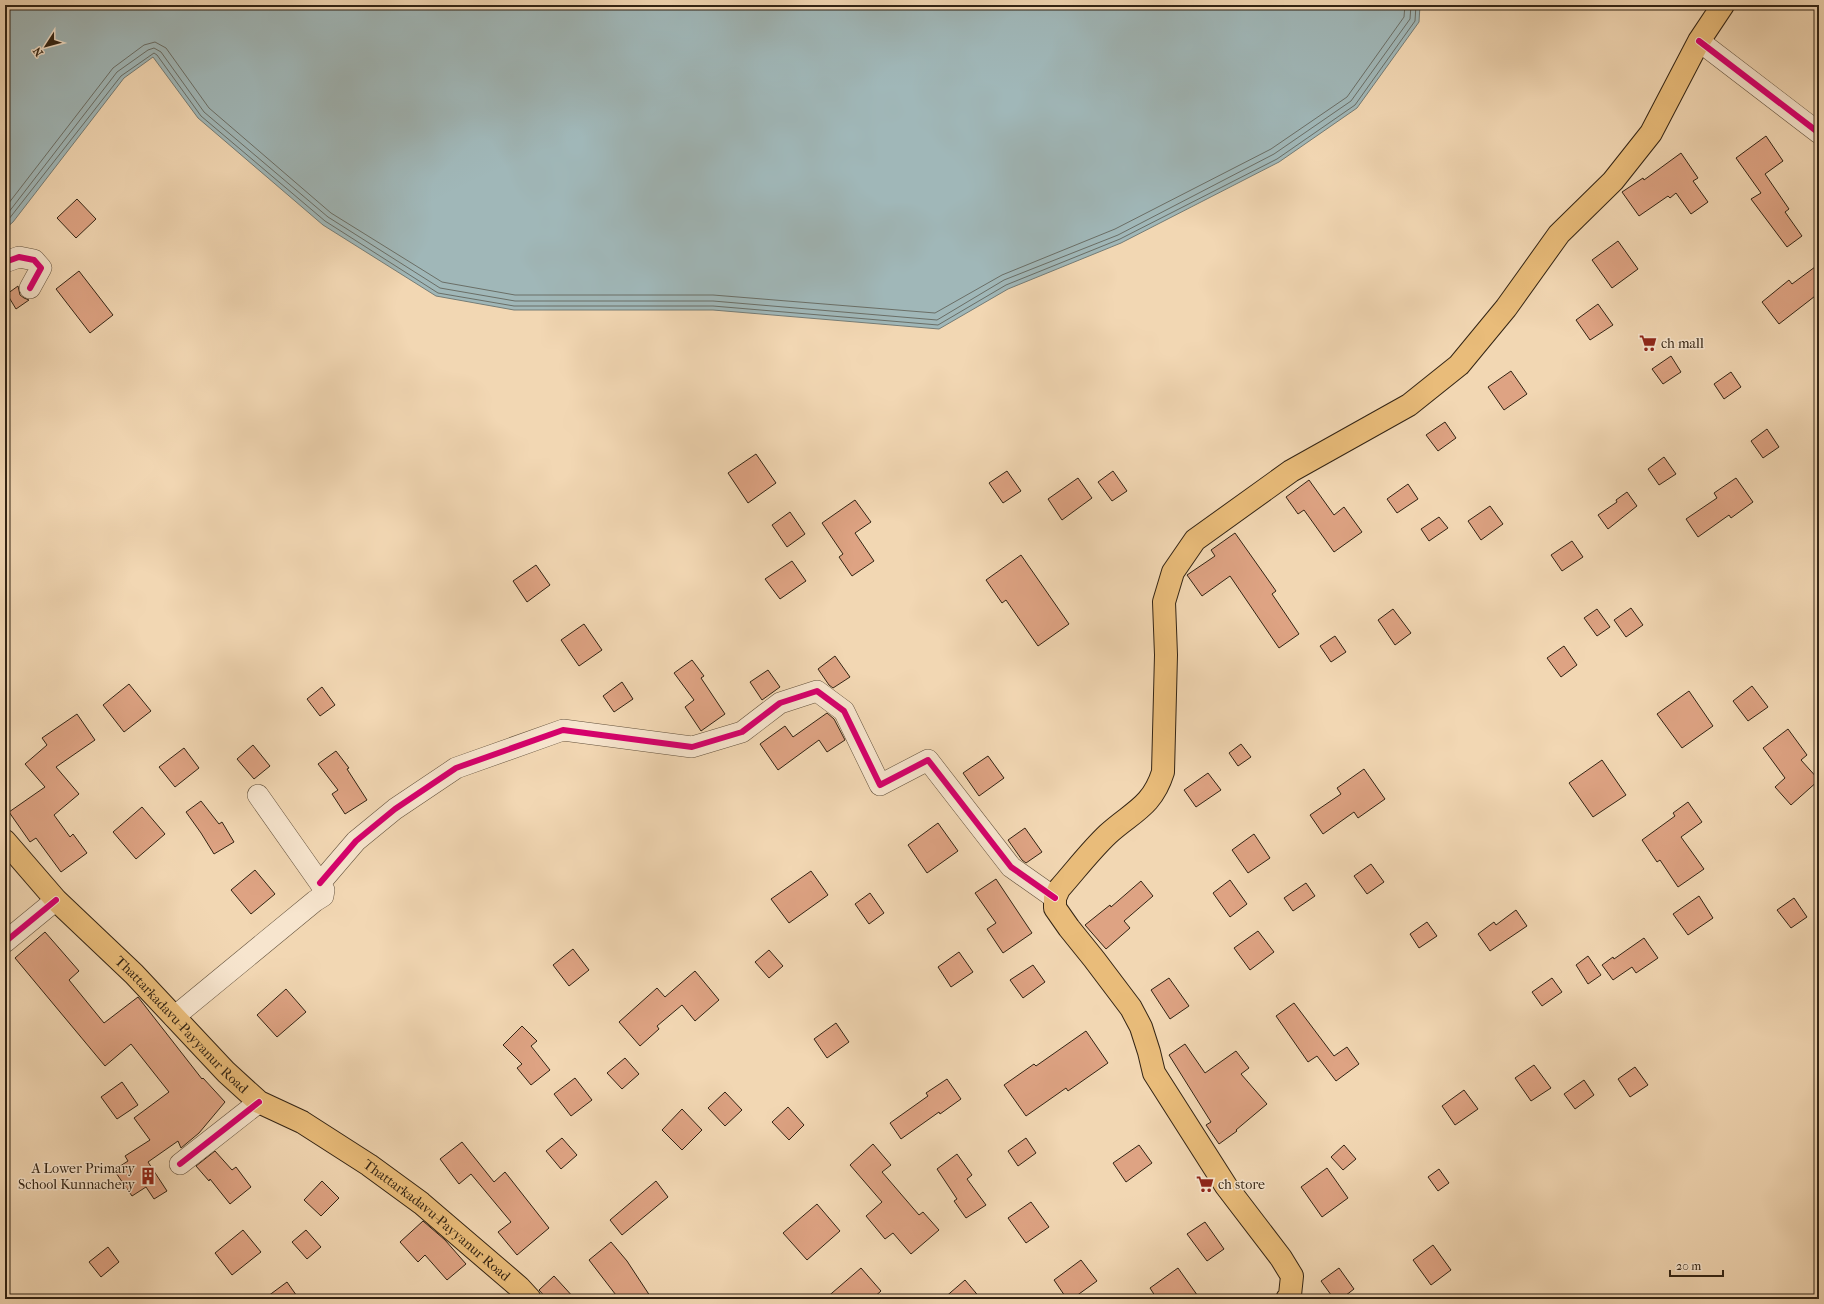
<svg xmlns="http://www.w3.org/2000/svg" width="1824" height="1304" viewBox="0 0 1824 1304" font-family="'IM FELL French Canon',serif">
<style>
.water{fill:#a0b7b8;stroke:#747c76}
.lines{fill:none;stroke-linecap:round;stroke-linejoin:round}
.shore{stroke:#6a6e66;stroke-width:1}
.building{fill:#dea383;stroke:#332414}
.minor-casing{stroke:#63513c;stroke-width:22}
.major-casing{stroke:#332414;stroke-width:24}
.minor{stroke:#f7e5ce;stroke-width:21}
.major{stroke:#e9bc7a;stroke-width:22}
.cycleway-casing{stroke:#f7e5ce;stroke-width:8}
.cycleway{stroke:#d6006c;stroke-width:6}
.labels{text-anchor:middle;stroke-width:3;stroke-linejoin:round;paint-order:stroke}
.poi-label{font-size:14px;fill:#332414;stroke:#f7e5ce;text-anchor:start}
.street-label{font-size:14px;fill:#332414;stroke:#f7e5ce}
</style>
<rect width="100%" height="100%" fill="#f2d7b3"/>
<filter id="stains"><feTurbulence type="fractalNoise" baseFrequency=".005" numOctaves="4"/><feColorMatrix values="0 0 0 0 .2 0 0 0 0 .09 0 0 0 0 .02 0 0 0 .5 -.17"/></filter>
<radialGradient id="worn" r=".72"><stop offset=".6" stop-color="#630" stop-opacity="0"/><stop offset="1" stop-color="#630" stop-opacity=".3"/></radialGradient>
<path class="water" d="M5,5H1420L1419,22L1357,108L1279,162L1121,243L1008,289L939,329L713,310H514L436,296L323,225L198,118L153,57L124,78L13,222L5,229Z"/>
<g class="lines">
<path class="shore" d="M5,208L113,68L144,45L155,42L166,48L209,108L331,213L442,282L515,295H713L935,313L1002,275L1115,229L1271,149L1347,97L1404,17L1405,5
M5,217L117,72L148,50L154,48L161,52L204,112L328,217L440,288L515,301H713L937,320L1004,280L1118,235L1274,154L1351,101L1410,19L1411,5
M5,224L121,76L154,53L157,55L201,116L325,221L438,293L514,306H713L938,325L1006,285L1120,239L1277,159L1355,105L1415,21L1416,5"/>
</g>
<path class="building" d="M1766,136L1783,161L1765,174L1789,209L1785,212L1802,236L1787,247L1751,199L1761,193L1736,158Z
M1681,153L1698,178L1693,181L1708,202L1691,214L1676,193L1670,198L1668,196L1639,216L1622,192L1643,178L1644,180Z
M77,199L96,219L76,238L57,218Z
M1618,241L1638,269L1612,288L1592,260Z
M1819,264V293L1779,324L1762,302L1789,280L1792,284Z
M79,271L113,315L90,333L56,289Z
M18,286L20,295L24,298L29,300L16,309L7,294Z
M1598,304L1613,325L1590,340L1576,320Z
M1671,356L1681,372L1663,384L1652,369Z
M1511,371L1527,394L1504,410L1488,387Z
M1731,372L1741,387L1724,399L1714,384Z
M1445,422L1456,438L1438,451L1426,435Z
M1767,429L1779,447L1763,458L1751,441Z
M756,454L776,483L748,503L728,473Z
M1664,457L1676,474L1659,485L1648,469Z
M1007,471L1021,491L1003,503L989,483Z
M1113,471L1127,491L1112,501L1098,482Z
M1078,478L1092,498L1062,520L1048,499Z
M1736,478L1753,502L1731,518L1729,515L1698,537L1686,519L1717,498L1714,493Z
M1309,480L1334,515L1344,507L1362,532L1334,552L1304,510L1298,514L1286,497Z
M1408,484L1418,499L1397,513L1387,499Z
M1627,492L1637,506L1608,529L1598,515L1617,502L1616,500Z
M855,500L871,522L855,533L874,561L852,576L839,557L843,554L822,523Z
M1490,506L1503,524L1481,540L1468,521Z
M790,512L805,534L787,547L772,525Z
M1439,517L1448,528L1429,541L1421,529Z
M1235,533L1276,591L1272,594L1299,634L1279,648L1230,576L1202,596L1187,575L1215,556L1211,550Z
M1572,541L1583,557L1562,571L1551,555Z
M1021,555L1069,624L1038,646L1006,600L1002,603L986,580Z
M792,561L806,581L780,599L765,579Z
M536,565L550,585L527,602L513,581Z
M1631,608L1643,625L1626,637L1614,620Z
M1393,609L1411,633L1395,645L1378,620Z
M1597,609L1610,627L1597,636L1584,618Z
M584,624L602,650L579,666L561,640Z
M1335,636L1346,652L1331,662L1320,646Z
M1564,646L1577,665L1561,677L1547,658Z
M835,656L850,677L833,688L829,685L818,669Z
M692,660L704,676L701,678L725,714L701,731L685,707L694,700L674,673Z
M768,670L780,687L762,700L750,682Z
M622,682L633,699L614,712L603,696Z
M129,684L151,711L124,732L103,705Z
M1752,686L1768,707L1748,721L1733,701Z
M322,687L335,705L320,716L307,699Z
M1689,691L1713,726L1682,748L1657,714Z
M827,713L834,719L845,740L827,752L819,740L778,770L760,744L785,726L793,737Z
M77,714L95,740L56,767L79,794L54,815L70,837L73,834L87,853L61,872L36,838L30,842L9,812L45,787L25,764L47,745L42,738Z
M1788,729L1807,755L1801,760L1819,780L1791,805L1775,787L1785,778L1763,748Z
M1241,744L1251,757L1238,766L1229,753Z
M253,745L270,766L254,779L237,759Z
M184,748L199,768L175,787L159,767Z
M336,751L349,768L347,769L367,800L345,814L332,794L338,790L318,764Z
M988,756L1004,778L979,796L963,773Z
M1602,760L1626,795L1593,817L1569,783Z
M1364,769L1385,799L1358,818L1354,812L1323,834L1310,815L1341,794L1337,788Z
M1208,773L1221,790L1196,807L1184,790Z
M201,801L219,824L222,822L234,842L214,854L201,833L186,812Z
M1688,802L1702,822L1681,837L1704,869L1678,887L1660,860L1657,862L1642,840L1675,816L1673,813Z
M142,807L165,834L136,859L113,832Z
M938,823L958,851L927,873L908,845Z
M1025,828L1042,852L1026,863L1022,860L1008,840Z
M1254,834L1270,858L1248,873L1232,850Z
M1371,864L1384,882L1367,894L1354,876Z
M255,870L275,894L251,914L231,890Z
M811,871L828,895L789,923L771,899Z
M996,879L1032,933L1003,953L987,929L996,923L975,893Z
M1230,880L1247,904L1230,917L1213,893Z
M1141,881L1153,896L1124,921L1130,928L1106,949L1085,925L1110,905L1111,907Z
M1306,883L1315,896L1293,911L1284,898Z
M870,893L884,913L869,924L855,904Z
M1699,896L1713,918L1688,935L1673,914Z
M1794,898L1807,917L1791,928L1777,910Z
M1516,910L1527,926L1490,951L1478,934L1494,922L1496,925Z
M1427,922L1437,936L1419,948L1410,934Z
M1258,931L1274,952L1250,970L1234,948Z
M45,932L79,971L69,980L104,1023L138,997L202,1079L203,1078L225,1102L199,1133L181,1148L178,1141L148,1162L167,1191L154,1199L146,1187L132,1196L114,1170L128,1161L125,1156L150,1140L134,1118L169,1092L131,1044L105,1066L15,958Z
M1644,938L1658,958L1636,973L1632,967L1613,980L1602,965L1613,957L1614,959Z
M573,949L589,970L569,986L553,965Z
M769,950L783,966L769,978L755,962Z
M959,952L973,972L951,987L938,967Z
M1588,956L1601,975L1588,984L1576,965Z
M1033,965L1045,982L1023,998L1010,980Z
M695,971L719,1000L695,1021L682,1005L657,1026L659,1029L640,1046L619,1022L657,988L665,997Z
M1169,978L1189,1006L1170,1019L1151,990Z
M1552,978L1562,992L1542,1006L1532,992Z
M286,989L306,1012L277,1037L257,1015Z
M1294,1003L1334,1056L1347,1047L1359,1064L1336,1081L1317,1056L1308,1062L1276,1016Z
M836,1023L849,1042L827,1058L814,1039Z
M522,1026L537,1041L531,1046L550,1070L531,1085L517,1068L522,1064L503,1045Z
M1086,1031L1108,1063L1068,1091L1066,1088L1026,1116L1004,1085L1034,1064L1036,1066Z
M1185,1044L1205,1073L1236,1051L1249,1068L1241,1074L1267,1104L1236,1130L1237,1131L1219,1144L1206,1125L1211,1122L1169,1055Z
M625,1058L639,1074L622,1089L607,1073Z
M1534,1065L1551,1088L1531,1101L1515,1078Z
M1635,1067L1648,1085L1630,1097L1618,1079Z
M575,1078L592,1100L571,1116L554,1094Z
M947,1079L961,1099L940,1114L939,1112L901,1139L890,1123L928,1096L926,1093Z
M1584,1080L1594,1095L1575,1109L1564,1094Z
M122,1082L138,1105L117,1119L101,1097Z
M1464,1090L1478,1109L1455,1125L1442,1106Z
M725,1092L742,1110L725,1126L708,1108Z
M788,1107L804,1125L789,1140L772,1122Z
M682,1109L702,1130L682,1150L662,1130Z
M562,1138L577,1155L561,1169L546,1151Z
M1026,1138L1036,1153L1018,1166L1008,1151Z
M462,1142L494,1182L505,1172L549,1228L517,1255L498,1232L511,1222L471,1174L459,1184L440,1159Z
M873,1144L891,1165L882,1172L919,1215L923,1212L939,1230L911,1254L893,1233L885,1239L866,1216L882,1202L850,1165Z
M1139,1145L1152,1163L1126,1182L1113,1163Z
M1344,1145L1356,1159L1343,1170L1331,1157Z
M215,1151L232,1170L236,1167L251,1187L230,1204L210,1179L209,1181L196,1166Z
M957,1154L972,1175L967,1179L986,1205L966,1218L954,1201L957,1199L937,1169Z
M1327,1168L1348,1198L1322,1217L1301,1187Z
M1439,1169L1449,1183L1438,1191L1428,1177Z
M322,1181L339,1198L321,1216L304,1200Z
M656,1181L668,1197L622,1235L610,1220Z
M1031,1202L1049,1227L1026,1243L1008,1218Z
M817,1204L840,1231L807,1260L783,1233Z
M423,1221L445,1240L466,1264L447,1280L425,1255L418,1262L400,1242Z
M1205,1222L1224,1249L1207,1261L1187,1234Z
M243,1230L261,1252L232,1275L215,1253Z
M306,1230L321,1247L307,1259L292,1242Z
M611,1242L627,1261L652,1299H619L589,1260Z
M1433,1245L1451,1270L1431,1285L1413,1260Z
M108,1247L119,1262L101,1277L89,1262Z
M1081,1260L1097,1281L1072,1299H1067L1054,1280Z
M861,1268L881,1291L872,1299H825Z
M1178,1268L1200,1299H1157L1150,1288Z
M1339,1268L1354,1289L1341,1299H1334L1321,1281Z
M554,1276L575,1299H547L539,1290Z
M965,1280L981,1299H943Z
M287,1282L299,1299H264Z"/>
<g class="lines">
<g class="minor-casing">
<path id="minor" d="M1699,41L1819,133
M5,262L19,257L34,260L41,268L30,288
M320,883L356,841L395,809L456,768L563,730L692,747L742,732L780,703L817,691L844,711L880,785L928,760L1011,867L1055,898
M5,942L56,900
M174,1017L315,901L323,896L324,890L320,883L258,795
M180,1164L259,1102"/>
</g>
<g class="major-casing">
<g id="major">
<path id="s1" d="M5,841L56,900L134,974L226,1072L259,1102L302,1122L369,1165L421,1203L519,1287L530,1299"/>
<path d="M1287,1299L1290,1295L1292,1276L1281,1258L1226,1186L1154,1073L1149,1052L1141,1027L1131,1008L1094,959L1069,928L1055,908V898L1059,889C1075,871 1090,851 1108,834C1132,812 1152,807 1163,772L1166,655L1164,602L1173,572L1195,540L1291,471L1409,405L1459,365L1506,308L1559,234L1613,181L1651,133L1699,41L1723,5"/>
</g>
</g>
<use href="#minor" class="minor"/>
<use href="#major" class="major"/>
<g class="cycleway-casing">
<path id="cycleway" d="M1699,41L1819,133
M5,262L19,257L34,260L41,268L30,288
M320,883L356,841L395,809L456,768L563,730L692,747L742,732L780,703L817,691L844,711L880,785L928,760L1011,867L1055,898
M5,942L56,900
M180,1164L259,1102"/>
</g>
<use href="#cycleway" class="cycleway"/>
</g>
<defs>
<g id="supermarket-bare" transform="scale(1.38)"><path d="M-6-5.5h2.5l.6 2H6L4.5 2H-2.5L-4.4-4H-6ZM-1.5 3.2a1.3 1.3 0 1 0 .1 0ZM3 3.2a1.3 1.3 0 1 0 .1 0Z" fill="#8f2418" stroke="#f7e5ce" stroke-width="2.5" paint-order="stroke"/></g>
<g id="building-bare" transform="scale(1.38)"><path d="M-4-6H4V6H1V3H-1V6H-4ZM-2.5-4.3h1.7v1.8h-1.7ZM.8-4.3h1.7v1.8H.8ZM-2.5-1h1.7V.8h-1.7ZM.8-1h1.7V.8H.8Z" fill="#8f2418" stroke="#f7e5ce" stroke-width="2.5" paint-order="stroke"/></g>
</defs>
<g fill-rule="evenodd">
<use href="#supermarket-bare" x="1648" y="343"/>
<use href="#building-bare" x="148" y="1176"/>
<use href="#supermarket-bare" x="1205" y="1184"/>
</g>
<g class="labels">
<g class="poi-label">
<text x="1661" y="348">ch mall</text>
<text x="135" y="1173" text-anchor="end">A Lower Primary<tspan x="135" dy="16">School Kunnachery</tspan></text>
<text x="1218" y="1189">ch store</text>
</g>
<g class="street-label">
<text dy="5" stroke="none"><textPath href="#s1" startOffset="255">Thattarkadavu-Payyanur Road</textPath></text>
<text dy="5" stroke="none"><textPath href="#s1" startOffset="579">Thattarkadavu-Payyanur Road</textPath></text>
</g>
</g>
<rect width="1824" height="1304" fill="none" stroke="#f2d7b3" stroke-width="20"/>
<rect x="6" y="6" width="1812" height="1292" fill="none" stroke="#332414" stroke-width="2"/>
<rect x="10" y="10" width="1804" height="1284" fill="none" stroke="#332414"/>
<g transform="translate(46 46) rotate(234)" stroke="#f7e5ce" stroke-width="3" paint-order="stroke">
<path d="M0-3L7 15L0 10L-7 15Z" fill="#332414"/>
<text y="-6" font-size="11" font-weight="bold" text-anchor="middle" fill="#332414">N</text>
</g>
<path d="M1670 1270v6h53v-6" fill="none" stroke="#332414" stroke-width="2"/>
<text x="1676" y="1270" font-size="12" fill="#332414" stroke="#f7e5ce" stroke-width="3" paint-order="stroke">20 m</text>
<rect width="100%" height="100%" filter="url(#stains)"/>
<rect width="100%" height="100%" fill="url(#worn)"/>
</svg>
